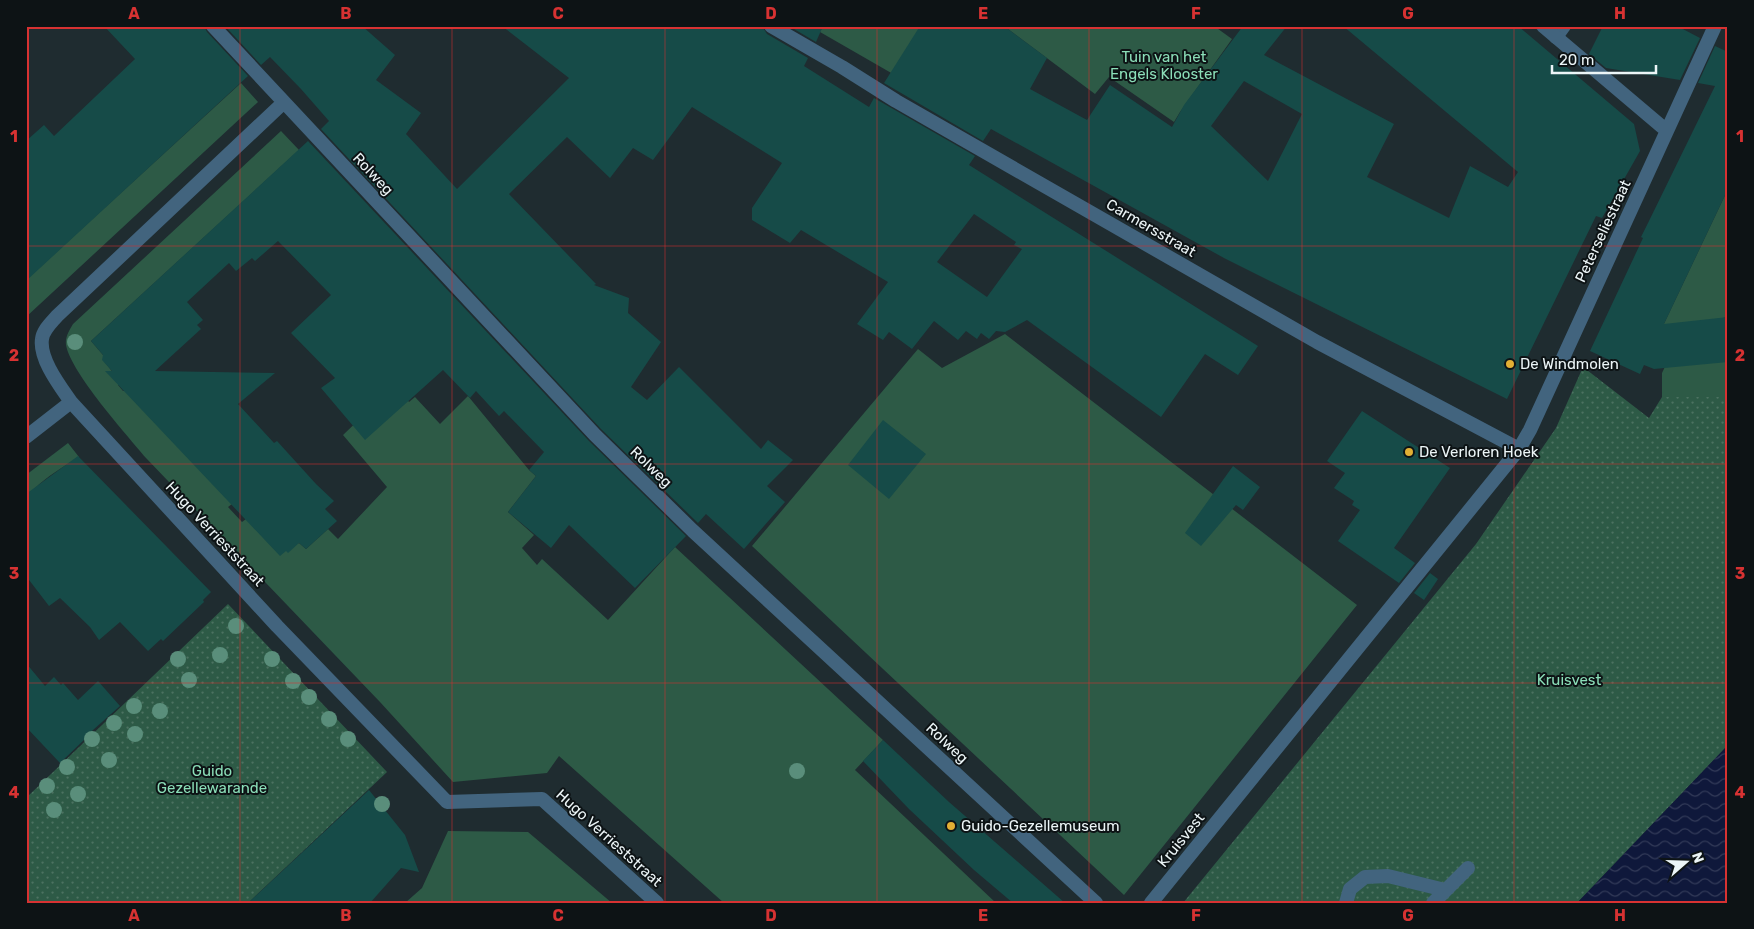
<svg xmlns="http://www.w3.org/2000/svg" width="1754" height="929" viewBox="0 0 1754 929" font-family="Rubik,sans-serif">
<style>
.green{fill:#2d5a46}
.park{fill:url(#park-dots)}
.water{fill:url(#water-waves)}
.building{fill:#164b48;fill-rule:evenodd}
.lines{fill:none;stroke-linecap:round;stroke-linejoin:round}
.service{stroke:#42647e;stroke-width:14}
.minor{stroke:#42647e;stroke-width:14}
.tree{fill:#5a8e7b}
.grid{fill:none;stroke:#d73232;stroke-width:1;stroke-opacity:0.55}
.poi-dot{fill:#e2af34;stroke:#0d1315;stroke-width:2}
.labels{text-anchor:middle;stroke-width:4;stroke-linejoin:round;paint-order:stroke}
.park-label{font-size:15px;fill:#8bdeb8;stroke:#0d1315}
.street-label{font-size:15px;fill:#ecf5f7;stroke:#0d1315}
.poi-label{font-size:15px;fill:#ecf5f7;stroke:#0d1315;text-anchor:start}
.neatline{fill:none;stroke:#d73232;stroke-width:2}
.grid-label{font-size:16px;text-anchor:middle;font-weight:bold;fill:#d73232}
</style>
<defs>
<pattern id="park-dots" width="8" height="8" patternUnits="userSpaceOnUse" patternTransform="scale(1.25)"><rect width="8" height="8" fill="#2d5a46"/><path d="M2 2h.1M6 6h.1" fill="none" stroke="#4c7261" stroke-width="1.8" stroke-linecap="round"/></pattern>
<pattern id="water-waves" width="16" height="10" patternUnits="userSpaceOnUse" patternTransform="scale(1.25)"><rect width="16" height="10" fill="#0f183b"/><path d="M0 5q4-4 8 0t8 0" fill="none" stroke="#323a58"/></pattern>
</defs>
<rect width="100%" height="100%" fill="#1f2c30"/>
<path class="green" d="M823,26H982L933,97L820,32Z
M1004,26H1214L1232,39L1180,112L1174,122L1109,77L1095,94Z
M241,83L258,102L26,317V286L28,284V278Z
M281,131L299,150L91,341L103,355V360L119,380L118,385L123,391H129L232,504L228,507L242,522L246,519L280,555L285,550L299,543L306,549L328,529L338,539L387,487L343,435L396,384L409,402L415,397L440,424L468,396L529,470L536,476L508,512L534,535L522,548L537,565L542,559L608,620L675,547L883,740L855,770L996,903H724L559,756L547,773L453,782L380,702L146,458C127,435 71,373 66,345C65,337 69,331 73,324Z
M1728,189V317L1661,330Z
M1005,334L1357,605L1124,895L752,546L918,349L942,368Z
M1671,354L1728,362V397H1662V373Z
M68,443L79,457C75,461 70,462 66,465C52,474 35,485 26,499V475Z
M448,831L528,832L612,903H405L422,888Z"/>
<path class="park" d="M1583,367L1649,418L1662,397H1728V745L1577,903H1183L1476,544L1556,428Z
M228,604L387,772L248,903H26V798Z"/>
<path class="water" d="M1728,745V903H1577Z"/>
<path class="building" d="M104,26H204L207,32L248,76L26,281V141L44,125L54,136L135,59Z
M225,26H362L395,55L376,80L421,113L406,134L457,189L569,78L502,26H762L767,34L808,58L804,66L869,107L874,98L975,156L969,165L1258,346L1238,375L1205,354L1161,417L1027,320L1005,332L996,331L989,339L981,333L977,339L966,331L958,340L934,321L912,349L889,332L883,340L857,324L888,282L801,230L790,243L752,220V208L782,163L692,107L653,160L633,148L610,178L567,137L509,194L596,284L594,285L629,298L628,313L661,342L631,387L647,400L679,367L761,449L768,440L793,460L767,486L785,502L744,549L706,514L698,523L601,429L321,129L329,121L301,89L270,57L261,65ZM974,214L1016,242L1014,245L1022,249L987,297L937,262Z
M789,26H823L816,42Z
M920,26H1004L1047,58L1030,89L1087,120L1110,85L1172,127L1184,105L1243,26H1287L1264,55L1394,124L1367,177L1449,218L1470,166L1508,187L1518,172L1343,26H1518L1634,124L1640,151L1602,218L1596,216L1507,399L1224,258L991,129L983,141L884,83ZM1244,81L1302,114L1268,181L1211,126Z
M1603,26H1677L1700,38L1680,80L1606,68L1589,54Z
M1715,46L1728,52V189L1664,324L1728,317V362L1654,369L1644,365L1640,374L1590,351L1643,238L1641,237L1648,223L1715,86L1698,83Z
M308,141L589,441L686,536L635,588L569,525L551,548L508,512L536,476L529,470L544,452L504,411L499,416L476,391L470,398L443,370L365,440L321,388L335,378L291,333L331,295L278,241L255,261L252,258L236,271L229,263L187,302L203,320L197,325L201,329L155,371L275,373L238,404L274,443L277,441L316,484L334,501L325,509L337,521L306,549L299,543L288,553L286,551L280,556L105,371H112L102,360L103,355L91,341Z
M1362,411L1450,468L1394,548L1415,563L1399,583L1338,541L1360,510L1352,505L1354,501L1334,488L1345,473L1327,461Z
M883,420L926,454L889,499L848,465Z
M78,456L211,592L203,600L204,602L163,641L161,639L148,651L120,622L99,640L90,627L60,598L49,606L26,576V494Z
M1233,466L1260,487L1243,510L1236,505L1201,546L1185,533Z
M1430,573L1438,579L1424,600L1414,593Z
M26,663L45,686L54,677L61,685L63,683L78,700L98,681L120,706L84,738L85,739L60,763L26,727Z
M883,740L949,802L1065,903H1013L974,870L909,809L863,761Z
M369,790L405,835L419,872L401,868L370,903H248Z"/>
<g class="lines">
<path class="service" d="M1556,37L1564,26
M1346,903L1350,889L1365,877L1388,876L1445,890
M1433,903L1468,868"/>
<path class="minor" d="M213,26L595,435L693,531L1096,903
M771,26L842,67L896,101L1317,342L1519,449
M1543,26L1667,131
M283,103L57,316C51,323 43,330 42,339C39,359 60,386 71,402L277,626L447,802L542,799L657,903
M26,437L71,402
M1151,903L1519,449L1530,430L1715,26"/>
</g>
<g class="tree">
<circle cx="75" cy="342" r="8"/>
<circle cx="236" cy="626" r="8"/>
<circle cx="220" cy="655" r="8"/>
<circle cx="178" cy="659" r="8"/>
<circle cx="272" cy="659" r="8"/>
<circle cx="189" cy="680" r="8"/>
<circle cx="293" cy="681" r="8"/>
<circle cx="309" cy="697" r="8"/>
<circle cx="134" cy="706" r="8"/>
<circle cx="160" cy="711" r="8"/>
<circle cx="329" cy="719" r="8"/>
<circle cx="114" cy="723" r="8"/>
<circle cx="135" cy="734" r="8"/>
<circle cx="92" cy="739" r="8"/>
<circle cx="348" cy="739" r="8"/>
<circle cx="109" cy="760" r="8"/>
<circle cx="67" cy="767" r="8"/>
<circle cx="797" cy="771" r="8"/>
<circle cx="47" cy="786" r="8"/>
<circle cx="78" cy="794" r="8"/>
<circle cx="382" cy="804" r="8"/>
<circle cx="54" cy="810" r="8"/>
</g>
<path class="grid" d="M240,26V903M452,26V903M665,26V903M877,26V903M1089,26V903M1302,26V903M1514,26V903M26,246H1728M26,464H1728M26,683H1728"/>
<g class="poi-dot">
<circle cx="1510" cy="364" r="5"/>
<circle cx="1409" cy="452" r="5"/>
<circle cx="951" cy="826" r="5"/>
</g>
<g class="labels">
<g class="park-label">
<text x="1164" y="62">Tuin van het<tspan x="1164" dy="17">Engels Klooster</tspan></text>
<text x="1569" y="685">Kruisvest</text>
<text x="212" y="776">Guido<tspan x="212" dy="17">Gezellewarande</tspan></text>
</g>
<g class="street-label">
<text transform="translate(373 174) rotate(47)" y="5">Rolweg</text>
<text transform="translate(1151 228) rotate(30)" y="5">Carmersstraat</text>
<text transform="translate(1603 231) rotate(-65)" y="5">Peterseliestraat</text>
<text transform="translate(651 467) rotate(44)" y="5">Rolweg</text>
<text transform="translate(215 534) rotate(47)" y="5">Hugo Verrieststraat</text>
<text transform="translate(947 743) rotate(43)" y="5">Rolweg</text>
<text transform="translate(609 838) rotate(42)" y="5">Hugo Verrieststraat</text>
<text transform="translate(1181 840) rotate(-51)" y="5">Kruisvest</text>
</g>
<g class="poi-label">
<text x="1520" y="369">De Windmolen</text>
<text x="1419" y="457">De Verloren Hoek</text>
<text x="961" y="831">Guido-Gezellemuseum</text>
</g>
</g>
<rect width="1754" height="929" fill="none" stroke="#0d1315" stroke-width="55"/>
<g transform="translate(1686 862) rotate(70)" stroke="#0d1315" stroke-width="4" paint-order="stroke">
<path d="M0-4L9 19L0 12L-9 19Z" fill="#ecf5f7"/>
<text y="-8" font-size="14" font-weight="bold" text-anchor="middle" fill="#ecf5f7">N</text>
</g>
<path d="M1552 65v8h104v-8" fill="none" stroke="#ecf5f7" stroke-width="2.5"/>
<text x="1559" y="65" font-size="15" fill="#ecf5f7" stroke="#0d1315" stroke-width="4" paint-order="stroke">20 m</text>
<rect x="28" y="28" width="1698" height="874" class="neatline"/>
<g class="grid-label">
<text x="134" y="19">A</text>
<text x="346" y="19">B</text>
<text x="558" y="19">C</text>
<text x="771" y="19">D</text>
<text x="983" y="19">E</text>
<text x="1196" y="19">F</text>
<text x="1408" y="19">G</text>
<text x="1620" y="19">H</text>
<text x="14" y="142">1</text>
<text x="1740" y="142">1</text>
<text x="14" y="361">2</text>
<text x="1740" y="361">2</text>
<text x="14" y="579">3</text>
<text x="1740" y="579">3</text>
<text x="14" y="798">4</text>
<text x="1740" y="798">4</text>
<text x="134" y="921">A</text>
<text x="346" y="921">B</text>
<text x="558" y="921">C</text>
<text x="771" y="921">D</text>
<text x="983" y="921">E</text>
<text x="1196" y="921">F</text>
<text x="1408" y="921">G</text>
<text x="1620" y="921">H</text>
</g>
</svg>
